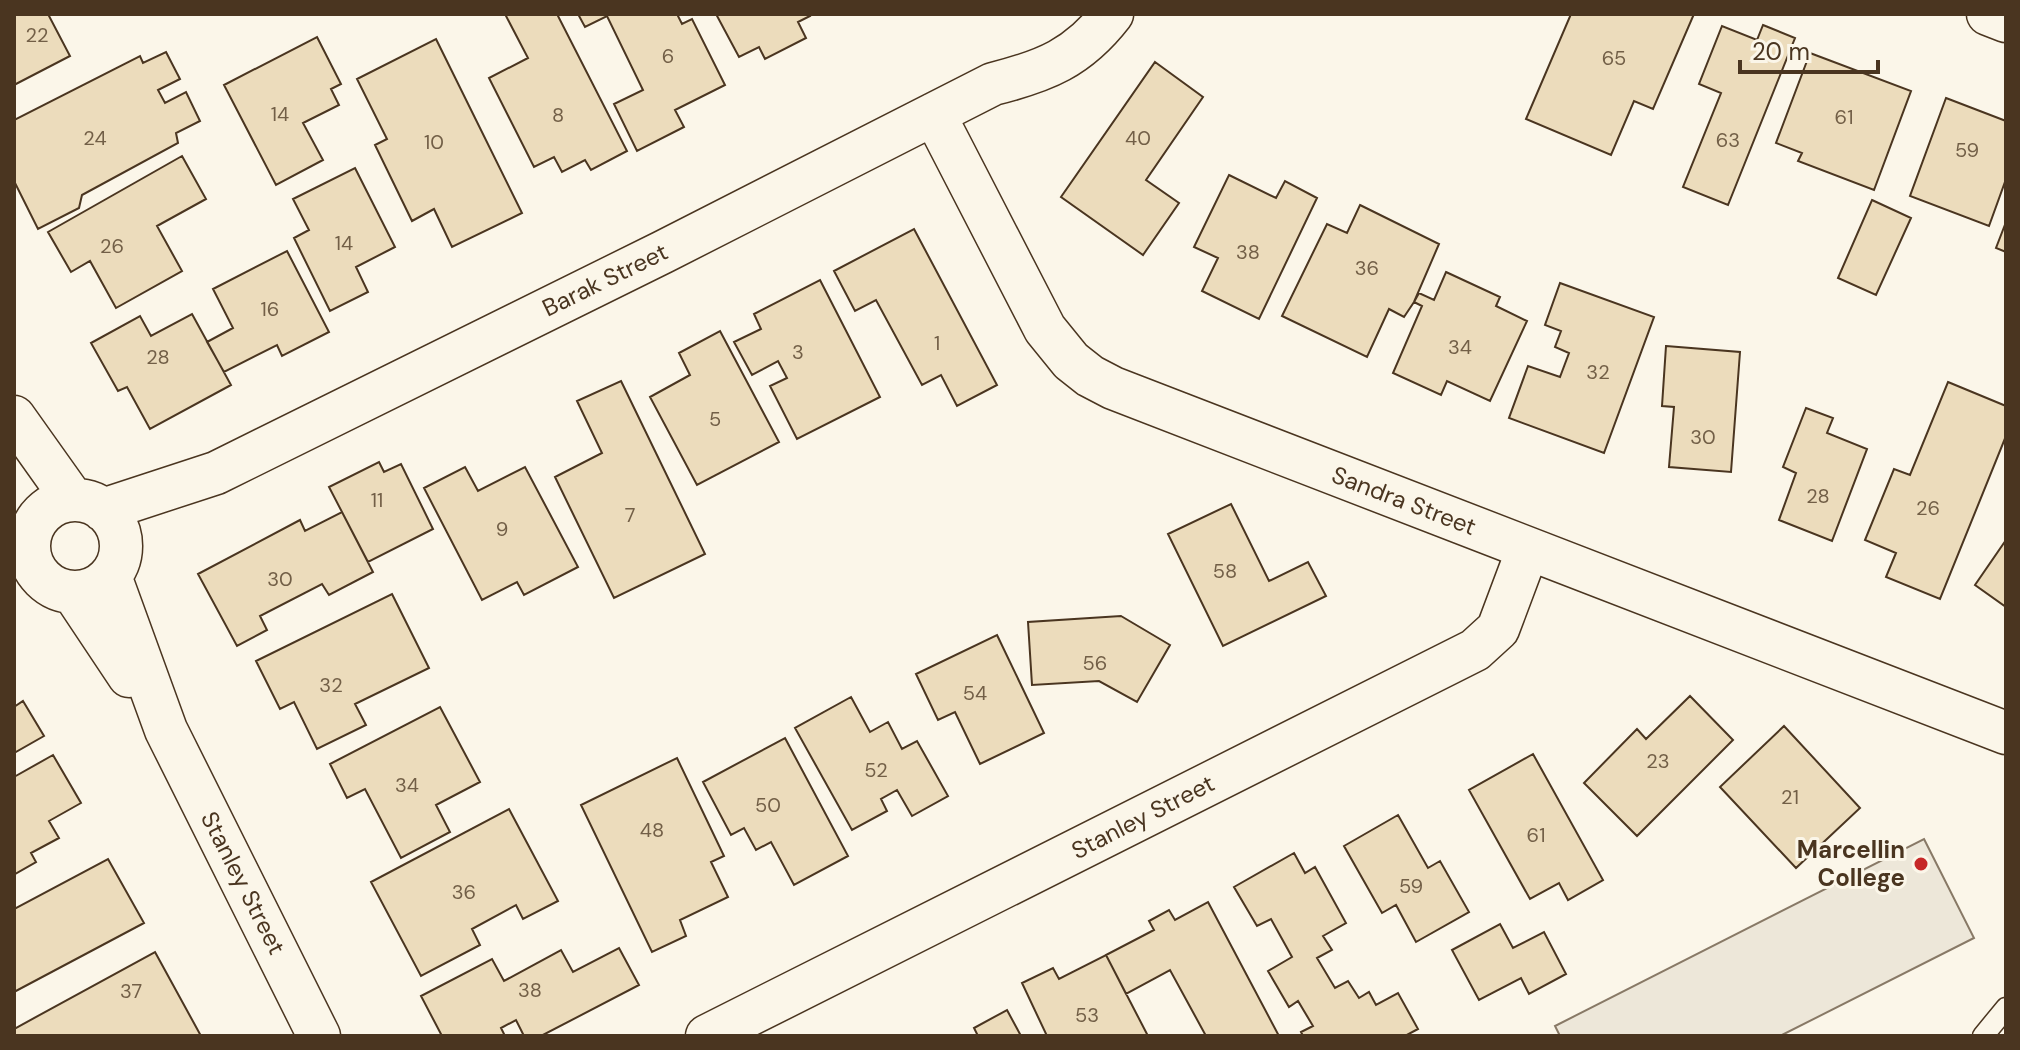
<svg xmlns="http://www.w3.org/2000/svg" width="2020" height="1050" viewBox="0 0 2020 1050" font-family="'DM Sans',sans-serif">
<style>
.parking{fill:#ede7d9;stroke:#887966;stroke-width:2}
.building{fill:#ecdcbc;stroke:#4a3520;stroke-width:2}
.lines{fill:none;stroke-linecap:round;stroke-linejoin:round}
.lane-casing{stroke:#4a3520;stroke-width:23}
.street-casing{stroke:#4a3520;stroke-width:45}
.lane{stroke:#fbf6e9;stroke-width:20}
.street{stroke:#fbf6e9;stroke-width:42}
.poi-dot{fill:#c62828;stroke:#fbf6e9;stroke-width:3}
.labels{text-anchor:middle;stroke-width:6;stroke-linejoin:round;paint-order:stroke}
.number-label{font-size:20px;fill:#725f47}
.street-label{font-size:24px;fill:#4a3520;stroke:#fbf6e9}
.poi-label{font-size:24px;font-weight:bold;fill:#4a3520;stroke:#fbf6e9;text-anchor:end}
</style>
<rect width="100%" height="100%" fill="#fbf6e9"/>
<path class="parking" d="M1924,839L1974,938L1780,1036H1560L1555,1026Z"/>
<path class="building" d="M14,14H48L70,56L14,85Z
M505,14H557L627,151L591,170L585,160L562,172L554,157L534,167L489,78L528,58Z
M578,14H677L682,24L692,19L725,85L675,110L684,127L637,151L614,104L643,90L607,16L585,27Z
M716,14H809L810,16L798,22L806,38L765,59L759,47L739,57Z
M1571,14H1694L1653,109L1634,101L1611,155L1526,119Z
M1763,25L1795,38L1728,205L1683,187L1721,93L1699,84L1722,26L1757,40Z
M317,37L341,84L331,89L339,105L303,123L323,160L276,185L224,85Z
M436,39L522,213L452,247L434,209L412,221L375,145L387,139L357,79Z
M166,52L180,79L158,90L165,103L186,92L200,121L176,133L178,143L82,195L79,208L38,229L14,181V120L140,56L143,63Z
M1810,53L1911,91L1874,190L1798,161L1802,153L1776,143Z
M1155,62L1203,97L1146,180L1179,203L1143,255L1061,197Z
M1946,98L2006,121V179L1989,226L1910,196Z
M182,156L206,199L157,226L182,271L116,308L90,261L71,272L48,232Z
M355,168L395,247L356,267L368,292L330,311L294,238L309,230L293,199Z
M1229,175L1276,198L1285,181L1317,198L1259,319L1202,291L1218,258L1194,247Z
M1872,200L1911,218L1876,295L1838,278Z
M1360,205L1439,244L1414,302L1404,317L1389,309L1367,357L1282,316L1327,224L1347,233Z
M2006,222V252L1996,248Z
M914,229L997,385L957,406L941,375L922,385L876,300L855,311L834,271Z
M287,251L329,332L282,356L277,345L224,372L207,342L233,328L213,289Z
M1446,272L1500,297L1496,306L1527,321L1490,401L1447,381L1441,395L1393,373L1422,306L1414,302L1419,293L1434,300Z
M820,280L880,397L797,439L770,386L787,378L778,361L752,375L734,342L761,329L754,314Z
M1560,283L1654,317L1604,453L1509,418L1528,366L1560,377L1569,353L1555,347L1561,331L1545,325Z
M192,314L231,385L150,429L127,387L118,391L91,343L140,316L151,336Z
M720,331L779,442L697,485L650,397L690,375L679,353Z
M1666,346L1740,352L1731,472L1669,467L1674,407L1662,406Z
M621,381L705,554L614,598L555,477L602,453L577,401Z
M1948,382L2006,406V436L1940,599L1886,577L1896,553L1865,540L1894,469L1910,475Z
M1806,408L1833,418L1827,433L1867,449L1832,541L1779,520L1796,473L1783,467Z
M379,462L384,472L401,464L433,529L368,562L329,487Z
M465,467L478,491L525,467L578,567L524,595L517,582L482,600L424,488Z
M1231,504L1269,581L1308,562L1326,596L1223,646L1168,534Z
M342,512L373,572L329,595L322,584L260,616L267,630L237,646L198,574L300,520L305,531Z
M2006,540V607L1975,585Z
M392,594L429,668L355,704L366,725L317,749L294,702L280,709L256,661Z
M1121,616L1170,645L1137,702L1099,681L1032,685L1028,622Z
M997,635L1044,733L980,764L955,712L938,720L916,674Z
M1690,696L1733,740L1637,836L1584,783L1637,729L1646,739Z
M851,697L870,732L888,722L902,749L917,741L948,796L912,816L897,790L881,799L887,811L852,830L795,728Z
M23,701L44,736L14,753V707Z
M440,707L480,782L436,805L450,832L401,858L365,789L347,798L330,764Z
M1784,726L1860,808L1796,868L1720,787Z
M785,738L848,856L794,885L771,842L756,850L744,828L731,835L703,782Z
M1533,754L1603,880L1568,900L1559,883L1530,899L1469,790Z
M53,755L81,803L49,821L59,838L31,853L36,862L15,874L14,777Z
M677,758L724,856L711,862L728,897L680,920L686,936L652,952L581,805Z
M509,809L558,901L523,919L516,905L472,929L480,945L421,976L371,882Z
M1398,815L1428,868L1440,861L1469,912L1416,942L1396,905L1382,913L1344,846Z
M1294,853L1305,873L1315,867L1346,923L1323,936L1332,950L1317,958L1335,988L1348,981L1359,998L1369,992L1376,1005L1398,993L1418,1029L1405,1036H1303L1301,1032L1313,1026L1298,1001L1289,1007L1268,971L1292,957L1271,919L1257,926L1234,887Z
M108,859L144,923L14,992V909Z
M1208,902L1279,1036H1206L1170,970L1126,994L1106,955L1154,930L1149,921L1169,910L1175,920Z
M1500,924L1513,948L1544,932L1566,974L1529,994L1521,978L1479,1000L1452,950Z
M619,948L639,985L541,1036H524L516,1020L501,1028L505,1036H442L421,996L492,959L504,981L561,950L573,972Z
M155,952L201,1036H14V1029Z
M1106,955L1148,1036H1047L1022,983L1053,968L1059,979Z
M1007,1010L1021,1036H978L974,1028Z"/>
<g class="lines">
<g class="lane-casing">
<path id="lane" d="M1983,1036L2006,1008"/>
</g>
<g class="street-casing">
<path id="street" d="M1988,14L2006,21
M934,114L1045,329L1071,361L1090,376L1113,388L2006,733
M14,417L73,500
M29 546a46 46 0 1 1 92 0a46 46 0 1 1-92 0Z
M103,510L216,473L663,252L993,84C1045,71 1078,58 1112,14
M110,576L166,730L319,1036
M73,592L129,676
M707,1036L1475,650L1498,629L1528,549"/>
</g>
<use href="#lane" class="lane"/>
<use href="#street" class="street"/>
</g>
<circle class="poi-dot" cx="1921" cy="864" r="8"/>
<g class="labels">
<g class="number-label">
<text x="37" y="42">22</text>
<text x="668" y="63">6</text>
<text x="1614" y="65">65</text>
<text x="280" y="121">14</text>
<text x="558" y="122">8</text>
<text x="1844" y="124">61</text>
<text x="95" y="145">24</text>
<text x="1138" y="145">40</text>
<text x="1728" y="147">63</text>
<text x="434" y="149">10</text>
<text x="1967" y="157">59</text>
<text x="344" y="250">14</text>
<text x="112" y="253">26</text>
<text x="1248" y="259">38</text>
<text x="1367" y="275">36</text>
<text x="270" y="316">16</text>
<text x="937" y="350">1</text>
<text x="1460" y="354">34</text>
<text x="798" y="359">3</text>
<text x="158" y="364">28</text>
<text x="1598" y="379">32</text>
<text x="715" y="426">5</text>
<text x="1703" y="444">30</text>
<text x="1818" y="503">28</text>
<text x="377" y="507">11</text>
<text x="1928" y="515">26</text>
<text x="630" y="522">7</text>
<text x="502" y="536">9</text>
<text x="1225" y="578">58</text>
<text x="280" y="586">30</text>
<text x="1095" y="670">56</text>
<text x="331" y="692">32</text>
<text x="975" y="700">54</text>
<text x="1658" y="768">23</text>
<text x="876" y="777">52</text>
<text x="407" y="792">34</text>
<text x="1790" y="804">21</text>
<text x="768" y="812">50</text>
<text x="652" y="837">48</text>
<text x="1536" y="842">61</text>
<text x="1411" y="893">59</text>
<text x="464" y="899">36</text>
<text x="530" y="997">38</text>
<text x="131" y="998">37</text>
<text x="1087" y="1022">53</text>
</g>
<g class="street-label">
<text transform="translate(605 280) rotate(-26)" y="8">Barak Street</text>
<text transform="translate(1404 501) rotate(21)" y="8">Sandra Street</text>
<text transform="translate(1143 817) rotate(-27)" y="8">Stanley Street</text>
<text transform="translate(243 883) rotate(63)" y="8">Stanley Street</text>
</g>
<g class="poi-label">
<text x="1905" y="858">Marcellin<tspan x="1905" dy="28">College</tspan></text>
</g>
</g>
<rect width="2020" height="1050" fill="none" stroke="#4a3520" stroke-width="32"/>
<path d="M1740 60v12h138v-12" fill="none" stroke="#4a3520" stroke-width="4"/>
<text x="1752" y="60" font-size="24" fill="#4a3520" stroke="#fbf6e9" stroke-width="6" paint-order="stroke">20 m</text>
</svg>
